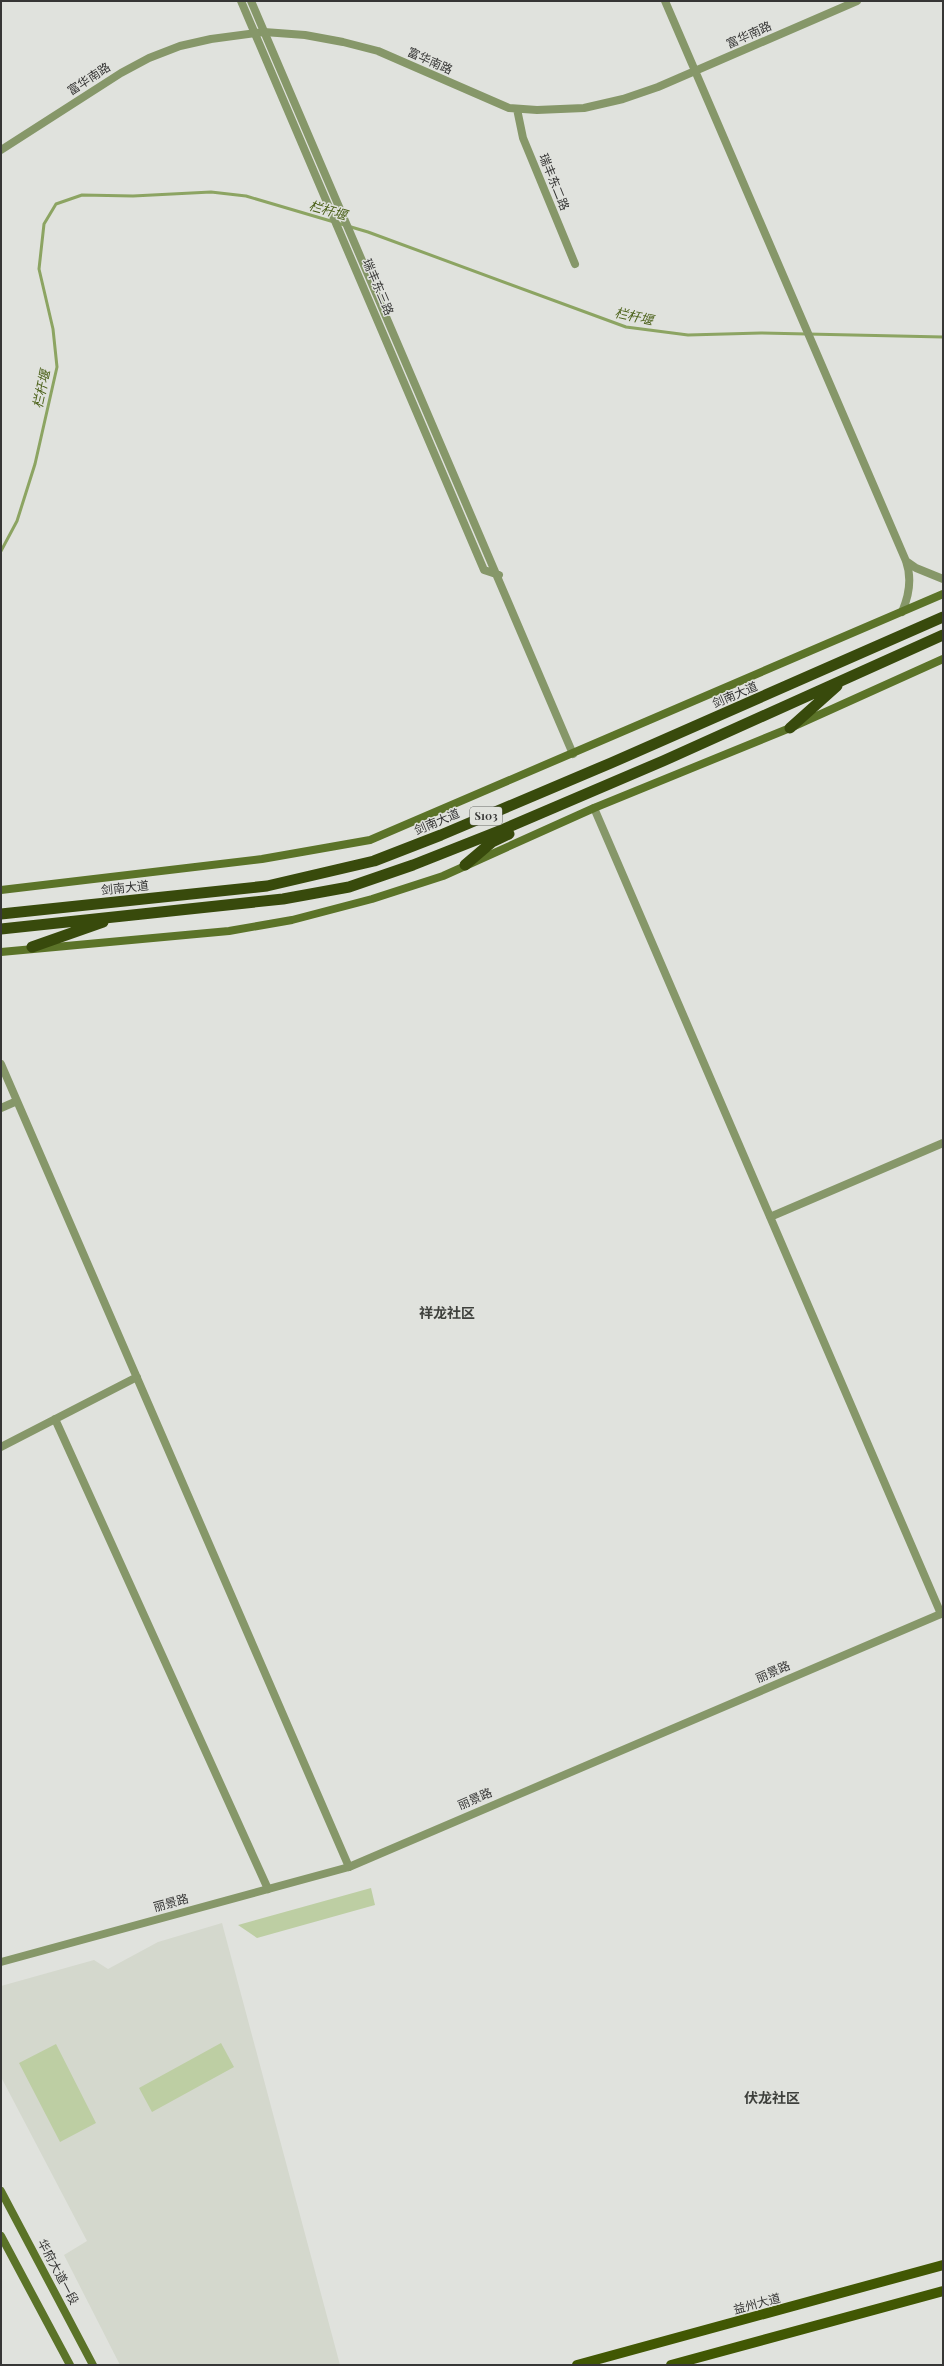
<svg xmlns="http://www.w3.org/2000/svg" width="944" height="2366" viewBox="0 0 944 2366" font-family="'Playfair Display','Noto Sans SC',serif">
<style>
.built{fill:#d4d8cd}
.grass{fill:#bdcea3}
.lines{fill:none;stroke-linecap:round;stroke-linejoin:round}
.stream{stroke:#8ca462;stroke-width:3}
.minor{stroke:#869769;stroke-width:8}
.tertiary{stroke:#869769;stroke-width:8}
.secondary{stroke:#5b7328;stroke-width:8}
.primary{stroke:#415703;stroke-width:10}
.trunk{stroke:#384a0c;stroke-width:11}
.labels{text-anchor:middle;stroke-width:3;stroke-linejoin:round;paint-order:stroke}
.shield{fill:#e0e2dd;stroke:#696a67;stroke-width:1}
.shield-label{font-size:11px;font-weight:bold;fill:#363635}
.street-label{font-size:12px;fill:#363635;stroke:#e0e2dd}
.water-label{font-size:13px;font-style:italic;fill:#4b6119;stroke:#e0e2dd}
.quarter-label{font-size:14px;font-weight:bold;fill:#3e403c;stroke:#e0e2dd}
</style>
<rect width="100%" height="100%" fill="#e0e2dd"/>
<path class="built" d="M222,1923L277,2129L340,2365H120L64,2255L87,2241L1,2077V1986L94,1960L108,1969L158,1942Z"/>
<path class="grass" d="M371,1888L375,1905L257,1938L238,1925Z
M221,2043L234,2067L152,2112L139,2088Z
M56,2044L96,2123L60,2142L19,2063Z"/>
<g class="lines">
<path class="stream" d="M1,551L17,521L35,464L57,367L53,329L39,269L44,224L56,204L82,195L133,196L211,192L246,196L368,232L626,327L688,335L761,333L943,337"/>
<path class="minor" d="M665,1L906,561C912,578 909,596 902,612
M517,109L523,138L575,264
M1,150L121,73L149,58L180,46L211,39L264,32L305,35L343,42L378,51L509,108L537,110L584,108L623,99L658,87L857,1
M906,561L916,568L943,579
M594,808L941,1614
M1,1064L349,1867
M1,1108L17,1101
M770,1217L943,1143
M55,1419L268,1889
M1,1447L137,1377"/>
<path class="tertiary" d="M241,1L484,570L499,575
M251,1L573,754
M1,1962L349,1867L943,1613"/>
<path class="secondary" d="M1,890L262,859L370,840L943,594
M1,952L229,931L292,920L372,899L443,876L594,808L790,728L943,659
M1,2191L93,2365
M1,2236L70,2365"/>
<path class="primary" d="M577,2365L943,2265
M671,2365L943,2291"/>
<path class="trunk" d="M790,728L837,686
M465,865L492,842L509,834
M1,914L267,886L374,861L441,835L611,763L943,617
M1,929L283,899L349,887L413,865L504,829L663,761L943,635
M32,947L103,922"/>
</g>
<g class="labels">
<rect class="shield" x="470" y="807" width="32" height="18" rx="3"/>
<g class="shield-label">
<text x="486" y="820">S103</text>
</g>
<g class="street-label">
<text transform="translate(749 35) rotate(-24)" y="4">富华南路</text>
<text transform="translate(430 61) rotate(24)" y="4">富华南路</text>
<text transform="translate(89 79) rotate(-33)" y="4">富华南路</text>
<text transform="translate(554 182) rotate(68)" y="4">瑞丰东二路</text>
<text transform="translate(378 287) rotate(67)" y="4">瑞丰东三路</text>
<text transform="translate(735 695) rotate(-23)" y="4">剑南大道</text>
<text transform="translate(437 822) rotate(-23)" y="4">剑南大道</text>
<text transform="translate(125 888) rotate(-6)" y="4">剑南大道</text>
<text transform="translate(773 1672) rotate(-23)" y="4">丽景路</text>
<text transform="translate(475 1799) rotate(-23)" y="4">丽景路</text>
<text transform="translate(171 1903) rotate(-15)" y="4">丽景路</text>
<text transform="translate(58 2272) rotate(62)" y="4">华府大道一段</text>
<text transform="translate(757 2304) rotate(-15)" y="4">益州大道</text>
</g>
<g class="water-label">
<text transform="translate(328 210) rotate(16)" y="5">栏杆堰</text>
<text transform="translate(634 316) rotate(12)" y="5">栏杆堰</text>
<text transform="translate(41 389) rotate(-78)" y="5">栏杆堰</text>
</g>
<g class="quarter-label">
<text x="447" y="1318">祥龙社区</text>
<text x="772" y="2103">伏龙社区</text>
</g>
</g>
<rect width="944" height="2366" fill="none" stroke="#363635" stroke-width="4"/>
</svg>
